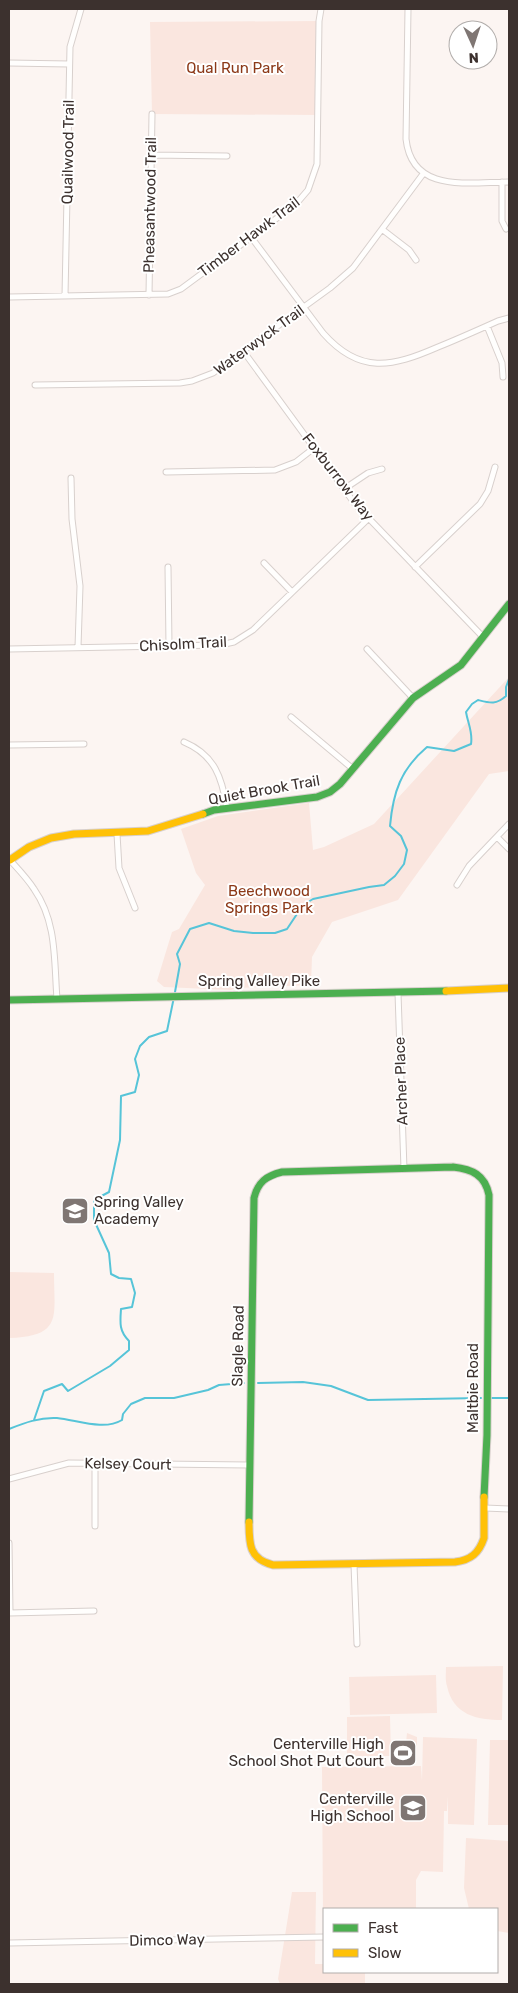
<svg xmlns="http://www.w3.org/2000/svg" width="518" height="1993" viewBox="0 0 518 1993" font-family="Rubik,sans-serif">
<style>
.green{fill:#fae6df}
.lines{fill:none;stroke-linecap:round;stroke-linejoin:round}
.stream{stroke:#56c4d8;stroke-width:2}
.street-casing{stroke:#d8d0cd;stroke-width:7}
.fast-casing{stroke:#d8d0cd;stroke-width:9}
.slow-casing{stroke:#d8d0cd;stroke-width:9}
.street{stroke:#fffefd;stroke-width:5}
.fast{stroke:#4caf50;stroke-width:7}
.slow{stroke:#ffc107;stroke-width:7}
.labels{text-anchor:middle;stroke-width:4;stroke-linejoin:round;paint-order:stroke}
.park-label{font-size:15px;fill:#8c3918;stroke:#fff}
.street-label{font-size:15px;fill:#3c312e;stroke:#fff}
.poi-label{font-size:15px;fill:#3c312e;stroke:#fff;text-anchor:end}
</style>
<rect width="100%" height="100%" fill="#fcf5f2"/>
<path class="green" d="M319,21L318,115L152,114L150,22Z
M509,677V771L489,774L398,900L332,922L312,957L311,985L236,988L231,990L164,987L157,981L172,932L179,929L205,885L196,873L181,829L218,816L309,803L313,850L324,847L374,824Z
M9,1272L54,1273C54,1317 63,1336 9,1338Z
M503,1666L502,1720C477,1720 453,1715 447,1686C445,1680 446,1673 446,1667Z
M436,1675L437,1713L350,1715L349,1677Z
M390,1716L391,1756H347V1717Z
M407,1733L417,1737V1760L409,1761L408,1764H392V1761H403L398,1757L396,1750L403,1748L406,1743Z
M423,1737L477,1739L474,1825L448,1824V1796L447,1811H444L443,1872L421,1871L416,1880V1909H324V1916H323L322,1767L421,1766L422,1781Z
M490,1740H509V1825H488Z
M466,1838L509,1841V1933L497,1931V1909H469L464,1888Z
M292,1892H316L315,1964H324V1972H365V1984H280L278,1979Z"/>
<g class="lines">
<path class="stream" d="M175,992L180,964L177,954L190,929L209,923L234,931L253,933H275L287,929L303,905L313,899L369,887L384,885L395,876L404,864L407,850L401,836L390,826C393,792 401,769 427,747L454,751L471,744C473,732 468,724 466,712L472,704L478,700C490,703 496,705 506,696V687L509,679
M258,1383L303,1382L331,1386L368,1400L481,1398
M491,1398H509
M34,1420L44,1391L62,1384L68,1391L110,1366L129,1350V1341C119,1331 120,1323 121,1309L132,1307L135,1293L131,1279L119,1278L111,1274L109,1253L94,1220V1200L109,1192L120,1140L121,1096L135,1092L139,1075L135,1059L140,1046L149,1037L167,1031L174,997
M9,1429C24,1423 40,1417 57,1418C77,1420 104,1431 122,1420L123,1414L131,1404L145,1398H174L208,1390L219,1385L244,1383"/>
<g class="street-casing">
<path id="street" d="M408,9L406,139C412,194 469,182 509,182
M9,63L69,64
M151,155L227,156
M502,182V221L506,229
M383,230L409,250L416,260
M251,237L323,333C360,375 392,367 438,347C458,339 478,330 498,321L509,318
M149,295L152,114
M65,296L70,47L81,9
M9,297L168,294L181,289L296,204L308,190L317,164L319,21L321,9
M487,326L502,363L503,377
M244,352L355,504L483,637
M35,385L180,383L192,381L213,373L330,288L353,268L423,174
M166,472L275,470L296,462L314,448
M71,478L72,519L80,586L78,647
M344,489L368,473L382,469
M264,563L292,592
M168,567L169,646
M415,567L480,504L488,491L495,467
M9,649L220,645L234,642L253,630L369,518
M367,649L413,698
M291,717L353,769
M184,742C215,755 222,778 227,808
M9,745L84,744
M117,834L119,868L135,908
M497,837L509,849
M9,859C18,869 27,878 34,889C57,922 54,960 57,999
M457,885L469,866L509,824
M398,993L404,1169
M9,1479L69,1463L249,1465
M485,1508L509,1509
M95,1526V1463
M9,1543L10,1613
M354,1564L357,1644
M9,1613L94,1611
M9,1943L324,1937"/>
</g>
<g class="fast-casing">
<path id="fast" d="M203,814L214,810L317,797L330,792L340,784L413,698L461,665L509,604
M9,1000L446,991
M453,1167C472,1169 485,1175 489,1195L487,1435L484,1497
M249,1522L254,1198C258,1182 266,1176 282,1172L453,1167"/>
</g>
<g class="slow-casing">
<path id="slow" d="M10,860L29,847L51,838L74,834L148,831L203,814
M446,991L509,988
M249,1522C249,1544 249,1559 273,1565L455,1562C471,1560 479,1553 484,1538V1497"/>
</g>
<use href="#street" class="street"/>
<use href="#fast" class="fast"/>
<use href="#slow" class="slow"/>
</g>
<defs>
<g id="school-square" transform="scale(1.4375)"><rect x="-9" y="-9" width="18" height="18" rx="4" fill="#7f7673" stroke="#fff"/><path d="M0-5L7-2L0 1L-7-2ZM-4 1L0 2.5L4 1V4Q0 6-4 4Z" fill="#fff"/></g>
<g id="stadium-square" transform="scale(1.4375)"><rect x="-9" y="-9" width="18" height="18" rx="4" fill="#7f7673" stroke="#fff"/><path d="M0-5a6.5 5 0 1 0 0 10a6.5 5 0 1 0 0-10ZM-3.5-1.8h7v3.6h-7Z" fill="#fff"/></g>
</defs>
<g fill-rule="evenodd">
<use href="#school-square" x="75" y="1211"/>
<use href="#stadium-square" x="403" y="1753"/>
<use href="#school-square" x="413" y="1808"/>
</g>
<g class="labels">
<g class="park-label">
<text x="235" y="73">Qual Run Park</text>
<text x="269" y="896">Beechwood<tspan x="269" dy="17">Springs Park</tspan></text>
</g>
<g class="street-label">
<text transform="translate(68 152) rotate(-89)" y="5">Quailwood Trail</text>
<text transform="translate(150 205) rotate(-89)" y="5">Pheasantwood Trail</text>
<text transform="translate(249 237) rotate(-37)" y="5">Timber Hawk Trail</text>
<text transform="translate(259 340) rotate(-36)" y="5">Waterwyck Trail</text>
<text transform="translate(338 477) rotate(52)" y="5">Foxburrow Way</text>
<text transform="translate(183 644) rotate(-3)" y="5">Chisolm Trail</text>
<text transform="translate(264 790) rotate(-10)" y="5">Quiet Brook Trail</text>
<text x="259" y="986">Spring Valley Pike</text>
<text transform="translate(401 1081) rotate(-92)" y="5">Archer Place</text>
<text transform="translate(238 1346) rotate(-89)" y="5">Slagle Road</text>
<text transform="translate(473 1388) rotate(-90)" y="5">Maltbie Road</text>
<text transform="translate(128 1464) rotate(1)" y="5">Kelsey Court</text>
<text transform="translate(167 1940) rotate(-1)" y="5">Dimco Way</text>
</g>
<g class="poi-label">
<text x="94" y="1207" text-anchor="start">Spring Valley<tspan x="94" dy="17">Academy</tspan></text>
<text x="384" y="1749">Centerville High<tspan x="384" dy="17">School Shot Put Court</tspan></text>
<text x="394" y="1804">Centerville<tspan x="394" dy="17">High School</tspan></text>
</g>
</g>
<rect width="518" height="1993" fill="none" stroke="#3c312e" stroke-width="20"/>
<rect x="323" y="1908" width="175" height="65" fill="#ffffff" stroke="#b1adab"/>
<rect x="333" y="1924" width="25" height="8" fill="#4caf50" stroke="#b1adab"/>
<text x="368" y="1933" font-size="15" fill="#3c312e">Fast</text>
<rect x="333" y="1949" width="25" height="8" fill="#ffc107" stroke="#b1adab"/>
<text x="368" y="1958" font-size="15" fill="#3c312e">Slow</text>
<g transform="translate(473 45) rotate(177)"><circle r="24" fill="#ffffff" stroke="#b1adab"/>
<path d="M0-4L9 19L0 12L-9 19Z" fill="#7f7673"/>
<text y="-8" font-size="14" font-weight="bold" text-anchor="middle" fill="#3c312e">N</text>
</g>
</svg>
